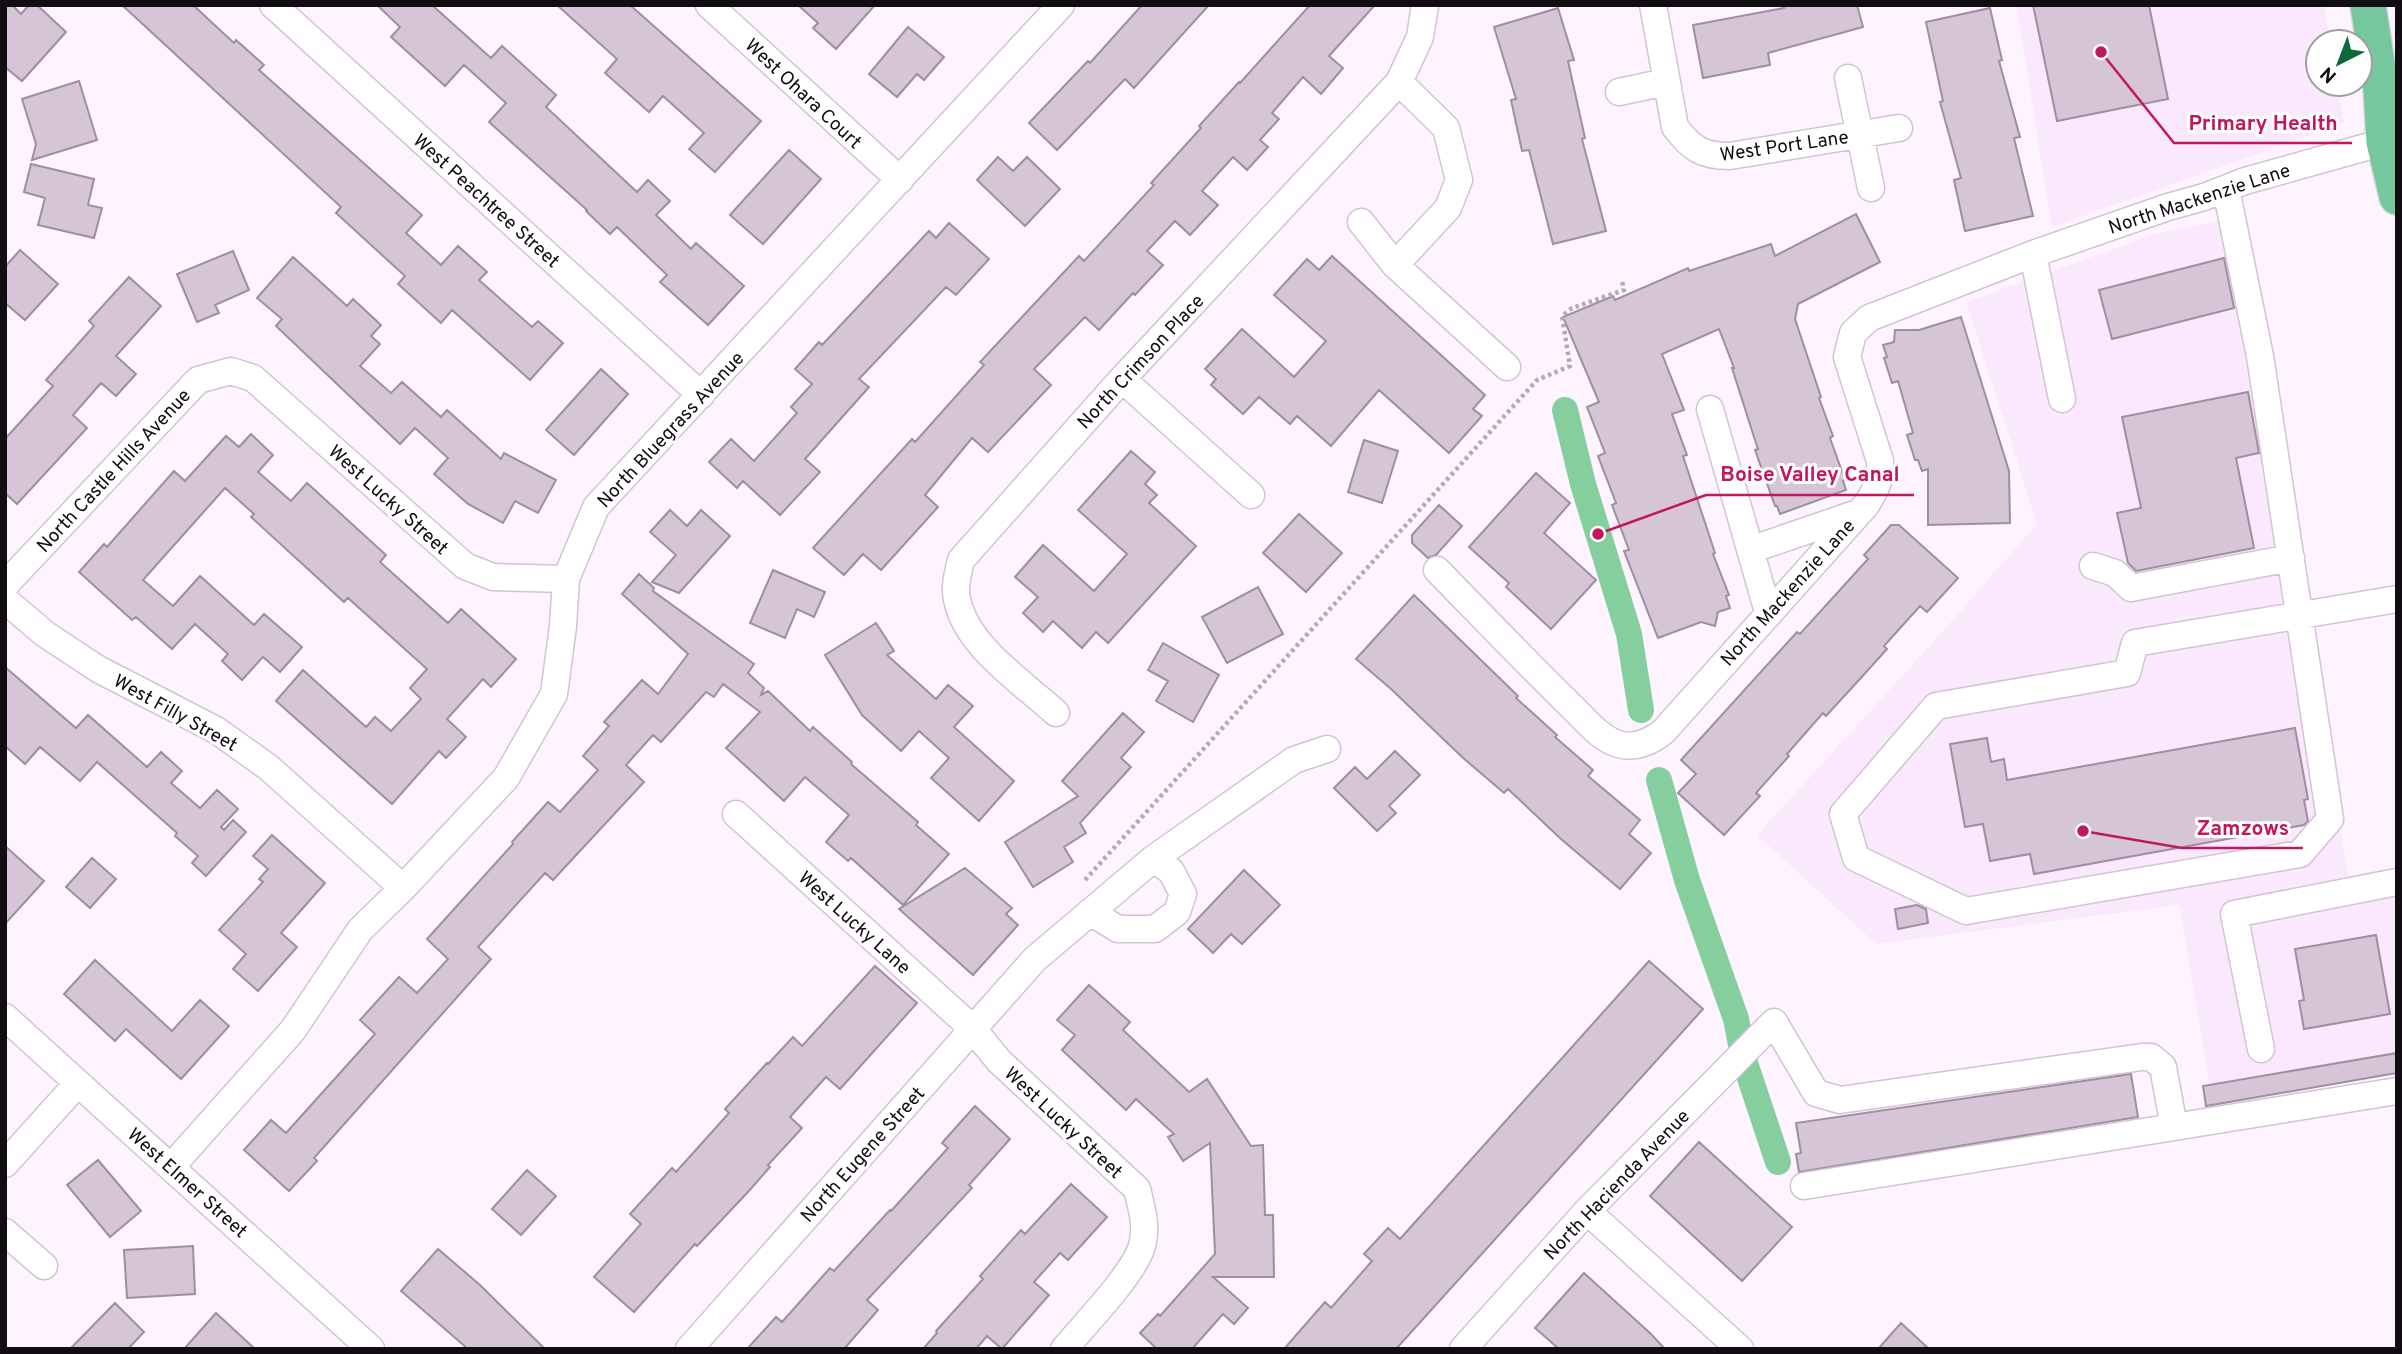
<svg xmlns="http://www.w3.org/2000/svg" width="2402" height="1354" viewBox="0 0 2402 1354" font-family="Overpass,sans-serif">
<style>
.built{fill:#fae9fc}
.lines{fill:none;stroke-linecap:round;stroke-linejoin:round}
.canal{stroke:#85cf9f;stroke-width:26}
.building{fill:#d5c5d7;stroke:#9e8fa0;stroke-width:2}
.minor-casing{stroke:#d3c3d5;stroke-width:29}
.major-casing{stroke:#d9d8d9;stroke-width:38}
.path{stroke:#b3abb4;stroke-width:4.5;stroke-dasharray:3.5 3.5;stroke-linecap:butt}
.minor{stroke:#fff;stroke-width:26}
.major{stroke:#77c79e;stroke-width:35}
.labels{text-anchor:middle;stroke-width:6;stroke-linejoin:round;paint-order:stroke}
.street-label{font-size:19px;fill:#120d13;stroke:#fff}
.leader{fill:none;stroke:#c2185b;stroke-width:2.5}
.callout-dot{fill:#c2185b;stroke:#fff;stroke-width:2.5}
.callout-label{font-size:21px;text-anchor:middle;font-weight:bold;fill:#c2185b;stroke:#fff;stroke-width:6;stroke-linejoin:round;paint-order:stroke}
</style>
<rect width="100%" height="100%" fill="#fef4ff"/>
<path class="built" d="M2016,5H2324L2330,42H2318V84H2338L2344,123L2052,227Z
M2247,217L2348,876L2397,868V1056L2210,1087L2179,905L1876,944L1757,835L1935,640L2037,524L1966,302L2161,232Z"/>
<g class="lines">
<path class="canal" d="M1565,410L1583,484L1629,634L1641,710
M1659,780L1687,880L1736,1019L1744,1060L1778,1162"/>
</g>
<path class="building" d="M5,5H12L21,14L29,5H37L66,32L22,81L5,67Z
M122,5H193L234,43L236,40L264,65L259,70L422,215L406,233L441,265L458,246L487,272L479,280L532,327L538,321L563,343L530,380L452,310L441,323L398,284L405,276L336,213L341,207Z
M377,5H432L491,58L502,46L556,95L546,107L637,192L648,180L670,201L656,215L691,249L696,243L744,286L708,325L660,282L667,275L617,227L610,234L586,211L587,210L489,122L506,103L464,65L445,86L391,37L400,27Z
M557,5H630L761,121L715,172L689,149L704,133L663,96L649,112L605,73L617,59Z
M798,5H875L836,49L813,28L818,23Z
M1142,5H1209L1134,88L1125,79L1057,150L1029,123L1088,61L1090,63Z
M1310,5H1375L1329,56L1343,68L1321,94L1303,77L1272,113L1279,119L1260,140L1268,147L1247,170L1233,157L1202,191L1218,205L1190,235L1175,221L1147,251L1163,265L1135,295L1133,293L1099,330L1085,317L1034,369L1051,385L988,452L972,438L925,495L938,507L881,570L863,554L844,575L813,548L912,439L915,442L984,365L980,362L1079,256L1084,261L1154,185L1151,183L1201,128L1199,126L1239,82L1240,83Z
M1783,5H1857L1863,27L1768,53L1770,65L1703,78L1693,25L1784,8Z
M2033,5H2149L2168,99L2057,121Z
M1558,8L1574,60L1568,61L1585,138L1582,139L1606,231L1553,244L1529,150L1522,151L1511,100L1516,99L1494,27Z
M1990,8L2002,60L1999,61L2020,137L2014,138L2033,216L1965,231L1954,180L1961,178L1940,102L1943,101L1926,22Z
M908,27L944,57L924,80L917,74L897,97L869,74Z
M79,81L97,140L32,160L36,144L22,99Z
M789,150L821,179L763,244L730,215Z
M998,157L1013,171L1027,157L1060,189L1025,226L977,180Z
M31,164L94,179L88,205L102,208L94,238L38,225L45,198L24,192Z
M1856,214L1880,262L1798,304L1795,319L1821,397L1819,398L1833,436L1830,438L1845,480L1843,481L1846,490L1780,514L1777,506H1775L1755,450L1758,449L1754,437L1732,368H1734L1719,329L1662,354L1684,410L1672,414L1687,455L1683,456L1715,553L1713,554L1729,595L1726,596L1730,608L1718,612L1715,626L1701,622L1658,638L1624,551L1629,550L1612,505L1616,503L1598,456L1605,453L1587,407L1599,402L1563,317L1613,296L1615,300L1688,268L1689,271L1771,244L1775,256Z
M949,223L989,259L956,295L946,287L859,379L869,387L805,459L820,472L780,515L743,481L737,488L709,462L731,439L754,461L797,413L791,407L812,384L795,369L819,342L822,345L929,231L936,238Z
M20,250L58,284L25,320L5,303V267Z
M233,251L249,290L215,305L219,313L197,322L177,274Z
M1332,256L1485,395L1473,409L1482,416L1449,453L1379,390L1331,446L1297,416L1290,424L1259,397L1243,414L1211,385L1216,379L1205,369L1242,329L1294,377L1326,341L1274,295L1307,259L1319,270Z
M293,257L347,306L353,299L381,325L371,336L380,344L360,366L391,393L402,382L441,417L447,410L501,459L504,453L556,480L538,513L515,501L503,523L468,504L434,474L448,458L415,428L400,444L276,326L282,319L257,298Z
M2224,258L2234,308L2112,339L2099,290Z
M129,277L161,306L116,356L136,374L116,396L101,383L73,415L87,428L17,504L5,493V439L53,386L46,380L94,326L89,321Z
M1961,317L2009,471L2010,523L1928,525V469L1922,471L1918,460H1915L1907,435L1913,433L1898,381L1892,383L1884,358L1887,357L1883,345L1894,342L1895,330H1919Z
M601,369L628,394L574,455L546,430Z
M2248,392L2259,453L2236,458L2254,548L2136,571L2128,563L2117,513L2141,508L2122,417Z
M251,434L273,455L258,472L291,501L307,483L386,555L380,562L448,623L461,609L516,659L491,687L483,679L447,719L466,737L446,758L439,751L392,804L276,701L303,670L366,727L375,717L391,731L421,699L410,688L427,669L348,598L344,602L251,517L254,514L225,488L143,580L173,606L200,576L254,625L264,614L302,647L280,672L263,657L242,680L222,661L228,654L195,624L172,649L136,617L132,620L79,572L104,544L107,547L174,471L185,481L226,436L239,447Z
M1364,440L1398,451L1382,503L1348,492Z
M1131,451L1155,472L1145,484L1157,495L1149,503L1196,546L1108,643L1096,632L1082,648L1053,621L1043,632L1023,613L1038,597L1015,577L1043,545L1094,591L1127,554L1078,510Z
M1536,473L1570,503L1544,533L1596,580L1551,629L1506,587L1509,583L1469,547Z
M1439,505L1462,526L1436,555L1428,558L1412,543V535Z
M670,510L687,526L701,510L730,536L679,593L652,582L676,555L650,532Z
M1299,514L1342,553L1306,592L1263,553Z
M1891,525H1899L1958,578L1927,612L1920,606L1884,646L1887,649L1859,680L1826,716L1823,713L1787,754L1789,756L1756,793L1760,796L1724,835L1678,793L1696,774L1681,760L1797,632L1800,634L1868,559L1864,555Z
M773,570L825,592L814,617L797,609L785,638L750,623Z
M639,574L654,588L653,591L754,664L748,673L764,688L761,695L768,691L810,731L813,727L852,762L851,764L918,822L916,825L949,854L903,905L851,858L848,861L826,842L849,815L805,777L784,801L726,748L760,712L723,684L714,697L706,692L661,742L653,735L626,765L644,782L553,880L545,873L478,947L491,959L314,1158L317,1161L289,1191L244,1150L271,1120L286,1133L375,1034L360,1020L399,977L417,993L448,959L427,939L513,844L512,842L548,802L560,812L598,770L583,756L609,726L604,722L642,680L658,694L688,654L622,594Z
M1258,587L1283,634L1227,663L1202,617Z
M1414,595L1518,696L1516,698L1557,735L1555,737L1593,770L1588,776L1640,820L1629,834L1651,853L1620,889L1561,839L1508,789L1504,793L1462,757L1391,689L1356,659Z
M876,623L894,651L887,655L936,699L948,685L973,706L954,727L1014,781L979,821L931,778L949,758L919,731L901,751L862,715L825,655Z
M1163,643L1219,675L1193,722L1156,701L1168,681L1148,670Z
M5,667L76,728L88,715L147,767L161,752L182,771L171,783L200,808L217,790L238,809L221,827L224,830L233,820L246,832L206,876L192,863L198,856L175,836L177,833L97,762L80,781L40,747L25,764L5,746Z
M1123,713L1144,732L1121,758L1131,767L1080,823L1086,833L1064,847L1073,862L1033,887L1005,842L1078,796L1062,781Z
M2295,728L2308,799L2304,800L2308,821L2304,825L2034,874L2030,854L1990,861L1983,824L1965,827L1950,744L1987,738L1991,762L2004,759L2007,780Z
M1395,751L1420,775L1389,806L1396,813L1377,831L1334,788L1355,767L1367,779Z
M272,835L325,883L281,933L297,947L258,991L233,969L246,954L219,930L263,882L259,879L268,869L253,856Z
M5,846L44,881L5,924Z
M92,858L116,879L90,908L66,887Z
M965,868L1012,908L1006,914L1018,925L973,975L899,909Z
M1244,870L1280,905L1242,944L1231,934L1213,953L1188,929Z
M1917,905L1926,909L1928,923L1898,929L1895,909Z
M2376,935L2390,1014L2304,1029L2299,1001L2304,1000L2295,949Z
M95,960L172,1031L200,1000L229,1026L181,1079L126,1029L115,1041L64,994Z
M1649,961L1703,1009L1396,1349H1284L1325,1302L1331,1308L1372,1261L1364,1254L1388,1228L1400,1239Z
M875,966L917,1003L840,1089L826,1077L790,1117L802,1128L768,1165L770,1167L748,1192L697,1246L695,1244L634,1312L594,1277L641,1224L630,1214L672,1168L676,1172L729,1113L725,1109L767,1063L768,1064L793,1037L802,1046Z
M1089,985L1130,1022L1123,1030L1189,1092L1207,1079L1251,1146L1263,1145L1265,1215H1273L1274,1277H1213L1248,1308L1234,1324L1223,1314L1192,1349H1157L1140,1333L1158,1314L1160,1316L1215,1254L1210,1143L1183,1161L1168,1137L1174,1134L1136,1099L1126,1110L1062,1050L1075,1035L1057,1020Z
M2397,1053V1073L2206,1106L2203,1086Z
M2131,1074L2138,1117L1799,1172L1796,1154L1801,1153L1796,1123Z
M975,1106L1010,1139L969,1185L972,1188L867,1300L878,1310L844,1349H747L776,1317L782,1322L830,1268L834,1271L890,1210L891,1211L948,1148L942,1143Z
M1699,1142L1792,1227L1742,1281L1650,1196Z
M98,1160L141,1211L110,1237L67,1185Z
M527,1170L556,1196L521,1235L492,1209Z
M1071,1184L1107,1217L1068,1260L1060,1253L1034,1282L1049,1295L1021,1327L1002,1349L987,1336L976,1349H923L937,1333L936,1331L983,1279L980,1276L1021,1230L1025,1234Z
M193,1246L195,1294L127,1298L124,1250Z
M438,1249L480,1285L545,1349H468L401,1291Z
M1584,1273L1651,1334L1665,1349H1559L1535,1328Z
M115,1303L144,1332L128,1349H70Z
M216,1313L255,1349H184Z
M1901,1323L1929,1349H1878Z"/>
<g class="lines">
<g class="minor-casing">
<path id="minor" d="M273,5L701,395
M709,5L900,180
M1653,5L1675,127C1692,149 1702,156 1730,156L1899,128
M1848,78L1871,188
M1619,92L1666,82
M2226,189L2260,356L2330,819L2300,854L1966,911L1856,858L1843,814L1936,706L2127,673L2135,643L2397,599
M1361,222L1395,265L1507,367
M2033,254L2062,399
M1395,265L1448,208L1459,180L1446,128L1399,82
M1122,379L1251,495
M1710,409L1768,612
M1750,550L1855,514
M2093,566L2115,573L2131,588L2291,558
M1437,570C1481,615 1524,660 1569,704C1584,718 1599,738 1618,744C1635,749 1650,742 1663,732L1866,505C1876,490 1881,479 1880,461L1847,357L1853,333L1869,318L2033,254L2168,207L2204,197L2245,181L2384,142
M5,585L198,380L231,371L253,378L465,566L493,577L566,579
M5,600L45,634L98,669L216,730L268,767L403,888
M1056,713C1021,681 960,642 956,592C955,582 959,570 961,560L1122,379L1399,82L1420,37L1425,5
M736,814L973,1029L999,1061L1137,1189C1142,1209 1148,1229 1141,1249C1130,1278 1085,1324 1064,1349
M1090,912L1118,929H1155L1177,912L1183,894L1171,871L1153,859
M5,1017L371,1349
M2261,1049L2234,914L2397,882
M5,1164L78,1083
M171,1167L293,1030L360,930L403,888L506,778L554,694L563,626L566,579L596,507L1061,5
M1804,1186L2174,1127
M1587,1211L1740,1349
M5,1232L44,1266
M689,1349L1035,959L1153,859L1294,760L1327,749
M1463,1349L1587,1211L1774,1022L1816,1093L1840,1100L2142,1057H2151L2163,1067L2174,1127L2397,1091"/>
</g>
<g class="major-casing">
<path id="major" d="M2368,5L2381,89L2384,142L2397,197"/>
</g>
<path class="path" d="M1085,880L1537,380L1570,366L1562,316L1572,308L1624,290L1622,281"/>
<use href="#minor" class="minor"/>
<use href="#major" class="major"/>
</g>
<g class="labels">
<g class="street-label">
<text transform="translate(804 93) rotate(43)" y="7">West Ohara Court</text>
<text transform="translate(1784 145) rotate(-8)" y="7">West Port Lane</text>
<text transform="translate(2199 198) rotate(-18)" y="7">North Mackenzie Lane</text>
<text transform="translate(487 200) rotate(42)" y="7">West Peachtree Street</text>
<text transform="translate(1140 361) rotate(-47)" y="7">North Crimson Place</text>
<text transform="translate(670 429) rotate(-47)" y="7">North Bluegrass Avenue</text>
<text transform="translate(113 470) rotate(-47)" y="7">North Castle Hills Avenue</text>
<text transform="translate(389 499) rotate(42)" y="7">West Lucky Street</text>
<text transform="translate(1787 592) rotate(-48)" y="7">North Mackenzie Lane</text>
<text transform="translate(176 712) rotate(29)" y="7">West Filly Street</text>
<text transform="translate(855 922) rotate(42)" y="7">West Lucky Lane</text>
<text transform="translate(1064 1122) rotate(43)" y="7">West Lucky Street</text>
<text transform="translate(862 1154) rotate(-48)" y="7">North Eugene Street</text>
<text transform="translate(188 1182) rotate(42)" y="7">West Elmer Street</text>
<text transform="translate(1616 1184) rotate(-46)" y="7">North Hacienda Avenue</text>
</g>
</g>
<path class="leader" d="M2101 52L2174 143H2352M1598 534L1706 495H1914M2083 831L2182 848H2303"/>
<g class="callout-dot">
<circle cx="2101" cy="52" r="7"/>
<circle cx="1598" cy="534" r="7"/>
<circle cx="2083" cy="831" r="7"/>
</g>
<g class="callout-label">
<text x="2263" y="130">Primary Health</text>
<text x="1810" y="481">Boise Valley Canal</text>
<text x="2243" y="835">Zamzows</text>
</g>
<rect width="2402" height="1354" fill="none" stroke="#120d13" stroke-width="14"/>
<g transform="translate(2339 63) rotate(222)"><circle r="33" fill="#ffffff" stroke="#a09ea1" stroke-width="2"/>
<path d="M0-5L12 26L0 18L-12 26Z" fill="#0d683a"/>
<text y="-10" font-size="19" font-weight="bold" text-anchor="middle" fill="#120d13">N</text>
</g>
</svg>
